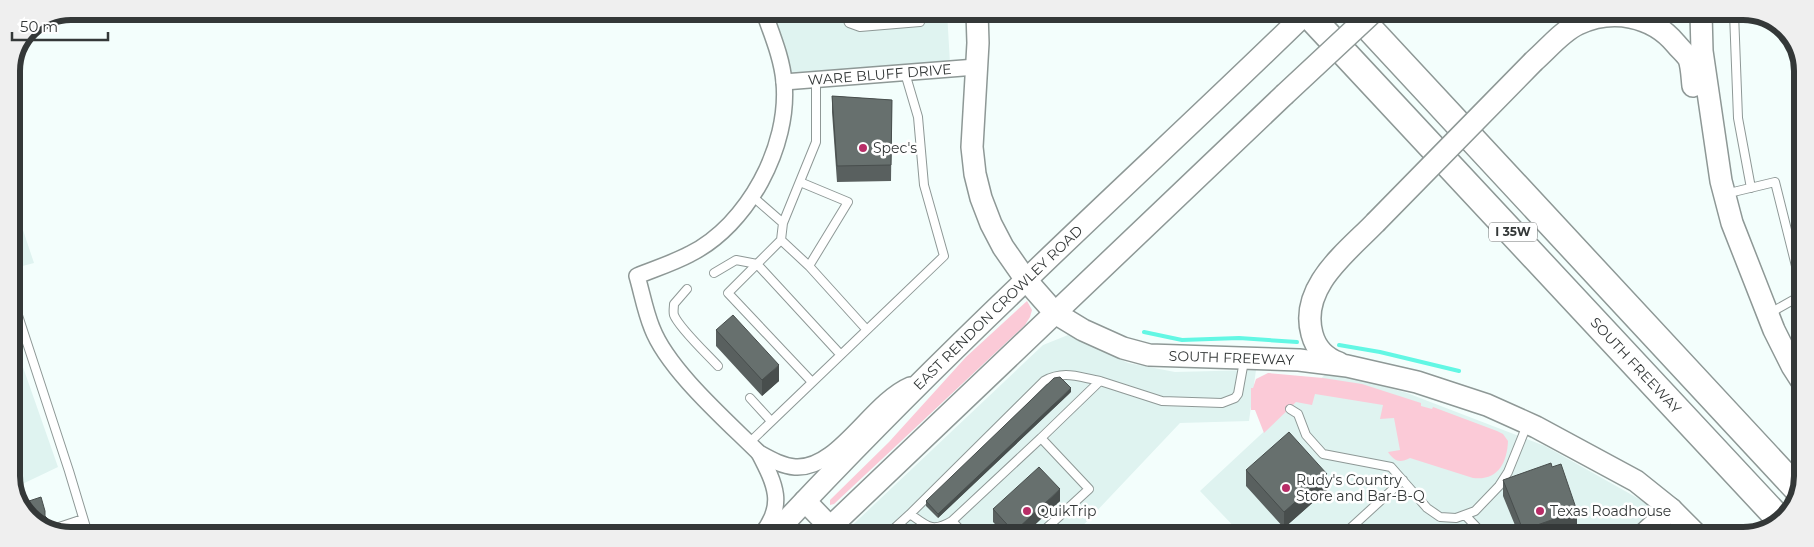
<svg xmlns="http://www.w3.org/2000/svg" width="1814" height="547" viewBox="0 0 1814 547" font-family="Montserrat,sans-serif">
<style>
.built{fill:#dff3f0}
.green{fill:#fbcad7}
.lines{fill:none;stroke-linecap:round;stroke-linejoin:round}
.stream{stroke:#62f7e4;stroke-width:4}
.lane-casing{stroke:#8e9896;stroke-width:10}
.street-casing{stroke:#8e9896;stroke-width:18}
.secondary-casing{stroke:#8e9896;stroke-width:24}
.highway-casing{stroke:#8e9896;stroke-width:29}
.lane{stroke:#fff;stroke-width:8}
.street{stroke:#fff;stroke-width:15}
.secondary{stroke:#fff;stroke-width:21}
.highway{stroke:#fff;stroke-width:26}
.secondary-bridge-casing{stroke:#8e9896;stroke-width:24;stroke-linecap:butt}
.secondary-bridge{stroke:#fff;stroke-width:21}
.wall{fill:#59605f}
.shaded-wall{fill:#484e4d}
.building{fill:#67706e;stroke:#484e4d}
.poi-dot{fill:#b82d67;stroke:#fff;stroke-width:2}
.labels{text-anchor:middle;stroke-width:5;stroke-linejoin:round;paint-order:stroke}
.shield{fill:#fff;stroke:#717474;stroke-width:1}
.shield-label{font-size:12px;font-weight:bold;fill:#343838}
.street-label{font-size:14px;fill:#343838;stroke:#fff}
.poi-label{font-size:14px;fill:#343838;stroke:#fff;text-anchor:start}
.rim{fill:none;stroke:#343838;stroke-width:6}
</style>
<rect width="100%" height="100%" fill="#f3fefc"/>
<path class="built" d="M771,12H947L950,63L792,74Z
M11,194L34,263L11,269Z
M11,333L58,467L14,488L11,480Z
M1068,335L1128,363L1175,372L1256,370L1249,421L1180,423L1074,535H842L1043,345Z
M1329,371L1407,393L1545,446L1657,509L1628,536L1242,535L1200,491Z"/>
<path class="green" d="M1027,301L1032,310L1030,317L1025,325L834,504L830,505V500L889,442L966,357Z
M1268,373L1323,378L1362,384L1421,403V406L1432,409L1433,407L1497,431L1503,434L1508,441C1507,464 1497,481 1473,478L1410,458C1400,463 1395,462 1388,452L1400,450L1394,418L1380,419L1383,405L1315,394L1312,405L1296,402L1264,433L1255,410H1251V388H1253L1256,379Z"/>
<g class="lines">
<path class="stream" d="M1144,332L1182,340L1239,338L1297,342
M1339,345L1380,352L1459,371"/>
<g class="lane-casing">
<path id="lane" d="M844,12L849,23L860,27L920,22
M1734,13L1738,118L1751,188
M1725,194L1775,182L1802,290
M752,196L783,223L781,240L809,266L848,202L800,182
M783,223L816,142V80
M781,240L728,293L812,382
M809,266L866,329
M714,273L736,260L757,264L840,354
M687,289L674,304C674,307 673,312 674,315C679,328 708,355 718,366
M11,294L69,471L88,534
M1770,313L1802,295
M750,398L771,421
M1290,409L1298,414L1306,435L1323,454L1391,467L1427,508L1440,517L1456,518L1475,511L1499,486L1508,472L1527,425
M749,443L944,256L924,185L918,117L905,73
M910,514L1044,381C1064,370 1078,377 1100,381
M1465,515L1484,535
M952,521L1041,438
M50,530L83,519
M887,535L910,514C927,526 932,533 952,521L965,535
M1039,535L1089,489L1041,438L1100,381L1162,401L1222,403L1235,398L1238,394L1244,361
M1343,535L1403,480"/>
</g>
<g class="street-casing">
<g id="street">
<path d="M764,12C772,35 782,58 784,82C790,146 748,225 690,254C673,263 654,269 637,276C642,293 645,311 652,328C668,370 727,421 759,453C770,459 782,466 795,467C838,470 870,402 910,385"/>
<path id="s1" d="M784,82L976,67"/>
<path d="M759,453C775,484 786,505 761,535"/>
</g>
</g>
<g class="secondary-casing">
<g id="secondary">
<path id="s2" d="M977,12L978,43L972,147L975,174L981,198L991,224L1003,247L1026,280L1055,313L1083,330L1123,348L1149,355L1299,360L1347,366L1417,382L1487,405L1536,427L1636,481L1671,509L1698,536"/>
<path d="M1701,13L1702,51L1721,181L1732,223L1774,330L1792,366L1801,380"/>
<path d="M1534,61C1548,49 1561,32 1578,24C1612,8 1652,15 1676,44C1680,49 1686,54 1689,59C1692,67 1692,78 1693,86"/>
<path d="M1339,363C1325,358 1316,349 1312,334C1299,287 1347,252 1375,223"/>
<path d="M805,501L830,527"/>
<path id="s3" d="M773,535C855,447 940,362 1027,279C1119,190 1214,103 1306,13"/>
<path d="M822,535L1284,95"/>
<path d="M1642,536L1671,509"/>
</g>
</g>
<g class="highway-casing">
<g id="highway">
<path id="s4" d="M1307,13L1781,521"/>
<path d="M1355,13L1800,492"/>
</g>
</g>
<use href="#lane" class="lane"/>
<use href="#street" class="street"/>
<use href="#secondary" class="secondary"/>
<use href="#highway" class="highway"/>
<g class="secondary-bridge-casing">
<path id="secondary-bridge" d="M1284,95L1372,13
M1375,223L1534,61"/>
</g>
<use href="#secondary-bridge" class="secondary-bridge"/>
</g>
<path class="wall" d="M853,12H904V17L858,20L853,19Z
M832,96L892,100L891,181L837,182L832,112Z
M716,330L779,381L762,396L716,346Z
M1071,392L938,518L926,506V501Z
M1246,470L1327,490L1284,528L1246,486Z
M1503,480L1577,527L1552,536L1519,535L1503,496Z
M1060,501L1024,535H1006L993,522V509Z"/>
<path class="shaded-wall" d="M779,365V381L762,396V380Z
M1071,388V392L938,518V514Z
M1327,474V490L1284,528V512Z
M1060,489V501L1024,535H1014V532Z
M1577,511V527L1552,536L1523,535V530Z"/>
<path class="building" d="M853,12H904L858,16L853,14Z
M832,96L892,100L891,165L837,166Z
M733,315L779,365L762,380L716,330Z
M1060,377L1071,388L938,514L926,501L1054,378Z
M1289,432L1327,474L1284,512L1246,470Z
M1551,463L1552,467L1561,464L1577,511L1523,530L1503,480Z
M1039,467L1060,489L1014,532L993,509Z
M41,497L45,511V516L48,519L52,532L24,513L20,504Z
M72,526L74,534H55L53,532Z"/>
<g class="poi-dot">
<circle cx="863" cy="148" r="5"/>
<circle cx="1286" cy="488" r="5"/>
<circle cx="1027" cy="511" r="5"/>
<circle cx="1540" cy="511" r="5"/>
</g>
<g class="labels">
<rect class="shield" x="1489" y="222.5" width="48" height="19" rx="4"/>
<g class="shield-label">
<text x="1513" y="236">I 35W</text>
</g>
<g class="street-label">
<text dy="5" stroke="none"><textPath href="#s1" startOffset="96">WARE BLUFF DRIVE</textPath></text>
<text dy="5" stroke="none"><textPath href="#s3" startOffset="320">EAST RENDON CROWLEY ROAD</textPath></text>
<text dy="5" stroke="none"><textPath href="#s2" startOffset="511">SOUTH FREEWAY</textPath></text>
<text dy="5" stroke="none"><textPath href="#s4" startOffset="482">SOUTH FREEWAY</textPath></text>
</g>
<g class="poi-label">
<text x="873" y="153">Spec's</text>
<text x="1296" y="485">Rudy's Country<tspan x="1296" dy="16">Store and Bar-B-Q</tspan></text>
<text x="1037" y="516">QuikTrip</text>
<text x="1550" y="516">Texas Roadhouse</text>
</g>
</g>
<path d="M0 0H1814V547H0ZM71 20H1743A51 51 0 0 1 1794 71V476A51 51 0 0 1 1743 527H71A51 51 0 0 1 20 476V71A51 51 0 0 1 71 20Z" fill="#efefef" fill-rule="evenodd"/>
<path class="rim" d="M71 20H1743A51 51 0 0 1 1794 71V476A51 51 0 0 1 1743 527H71A51 51 0 0 1 20 476V71A51 51 0 0 1 71 20Z"/>
<path d="M12 32v8h96v-8" fill="none" stroke="#343838" stroke-width="2.5"/>
<text x="20" y="32" font-size="15" fill="#343838" stroke="#ffffff" stroke-width="4" paint-order="stroke">50 m</text>
</svg>
